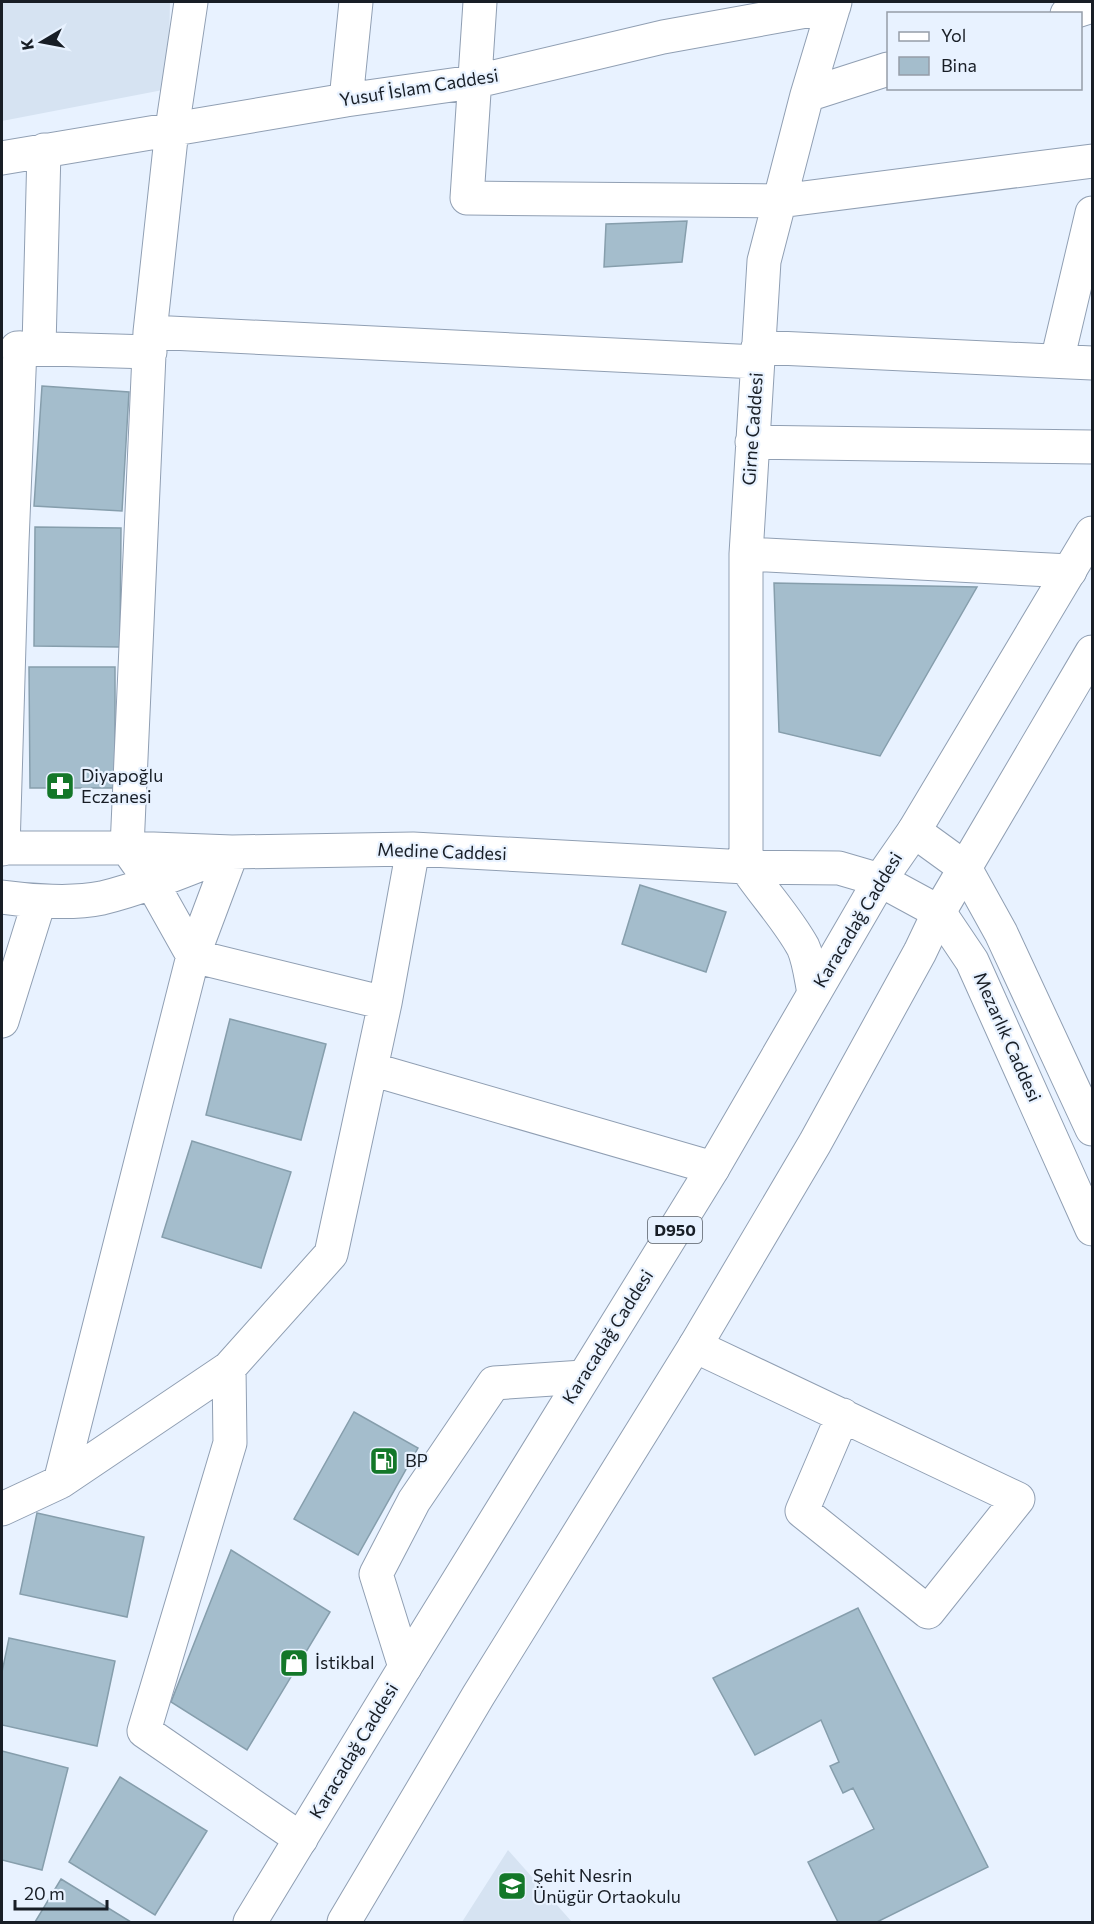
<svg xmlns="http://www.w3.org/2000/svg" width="1094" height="1924" viewBox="0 0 1094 1924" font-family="Commissioner,sans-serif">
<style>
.built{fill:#d6e3f2}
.building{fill:#a4bdcc;stroke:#869eac;stroke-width:1.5}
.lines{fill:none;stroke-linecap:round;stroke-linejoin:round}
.minor-casing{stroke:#909fb3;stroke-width:35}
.highway-casing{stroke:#909fb3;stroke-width:35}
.minor{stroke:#fff;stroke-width:33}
.highway{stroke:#fff;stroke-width:33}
.labels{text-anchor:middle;stroke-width:4.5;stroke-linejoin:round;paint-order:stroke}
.shield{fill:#e8f2ff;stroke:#565e67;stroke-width:1.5}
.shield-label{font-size:16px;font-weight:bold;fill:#181e26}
.street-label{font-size:18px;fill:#181e26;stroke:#e8f2ff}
.poi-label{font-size:18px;fill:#181e26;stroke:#e8f2ff;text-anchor:start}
</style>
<rect width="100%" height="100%" fill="#e8f2ff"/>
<path class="built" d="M2,2H170L168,89L2,121Z
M508,1850L572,1922H462Z"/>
<path class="building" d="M687,221L682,262L604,267L606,224Z
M42,386L129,392L122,511L34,506Z
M35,527L121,528L120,647L34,646Z
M774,583L977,587L880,756L779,732Z
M29,667H115V788H30Z
M640,885L726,912L706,972L622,944Z
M230,1019L326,1044L301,1140L206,1115Z
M192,1141L291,1172L261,1268L162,1237Z
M354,1412L418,1448L358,1555L294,1519Z
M37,1513L144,1537L127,1617L20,1594Z
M231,1550L330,1612L247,1750L171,1702Z
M858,1608L988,1867L877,1922H838L808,1862L874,1829L853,1788L843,1793L830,1766L839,1762L821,1720L755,1755L713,1678Z
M9,1638L115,1661L97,1746L2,1725V1672Z
M2,1751L68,1768L42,1870L2,1860Z
M120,1777L207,1831L155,1915L69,1862Z
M61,1879L131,1922H35Z"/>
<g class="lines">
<g class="minor-casing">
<path id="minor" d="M191,2L172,129L150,332L127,848L152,883L193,956L385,1003
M480,2L467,198L780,201L1092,161
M1067,14L1092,6
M807,95L888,69
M346,100L356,2
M2,158L346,100L473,82L663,37L834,6
M150,332L757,362
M39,347L44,150
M758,347L1092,363
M17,348L150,352
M1057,361L1092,213
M752,442L1092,447
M746,554L1070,571
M914,831L965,868L1001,933L1092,1129
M2,848H127L232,852L413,849L746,867L839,868L880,880L939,912L972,961L1092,1229
M3,849L12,542L20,348
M232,852L193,956L60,1482L229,1368L331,1254L385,1003L413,849
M746,867V554L764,261L807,95L835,2
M746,867C764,894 787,918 803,947C809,960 811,978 814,993
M2,897C31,901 73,904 102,898C142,888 181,872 219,857
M2,1021L39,902
M371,1069L713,1168
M695,1346L1018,1499L928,1612L802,1511L843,1415
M229,1368L230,1443L144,1731L301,1839
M2,1509L60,1482
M405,1667L376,1574L414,1501L494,1383L583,1377"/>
</g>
<g class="highway-casing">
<path id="highway" d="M250,1922L405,1667L713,1168L880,880L914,831L1092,533
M344,1922L478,1696L695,1346L815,1143L920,952L939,912L1092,652"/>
</g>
<use href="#minor" class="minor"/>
<use href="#highway" class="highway"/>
</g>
<defs>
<g id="pharmacy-square" transform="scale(1.5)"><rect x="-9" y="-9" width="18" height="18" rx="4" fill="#137729" stroke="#e8f2ff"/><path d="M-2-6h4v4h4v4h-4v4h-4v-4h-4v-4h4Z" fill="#fff"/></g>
<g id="fuel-square" transform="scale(1.5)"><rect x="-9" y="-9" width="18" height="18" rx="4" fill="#137729" stroke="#e8f2ff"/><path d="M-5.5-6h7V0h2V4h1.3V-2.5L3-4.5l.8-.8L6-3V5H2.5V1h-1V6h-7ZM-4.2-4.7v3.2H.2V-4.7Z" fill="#fff"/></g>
<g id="shop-square" transform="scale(1.5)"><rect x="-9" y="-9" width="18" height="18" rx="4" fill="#137729" stroke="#e8f2ff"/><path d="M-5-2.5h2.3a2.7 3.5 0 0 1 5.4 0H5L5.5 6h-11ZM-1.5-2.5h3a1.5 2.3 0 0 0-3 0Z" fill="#fff"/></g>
<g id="school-square" transform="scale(1.5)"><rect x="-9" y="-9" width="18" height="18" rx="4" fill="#137729" stroke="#e8f2ff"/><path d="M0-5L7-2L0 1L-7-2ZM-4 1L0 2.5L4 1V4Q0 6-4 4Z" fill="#fff"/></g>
</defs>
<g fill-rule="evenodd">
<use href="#pharmacy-square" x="60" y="786"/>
<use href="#fuel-square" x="384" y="1461"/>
<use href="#shop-square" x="294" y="1663"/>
<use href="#school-square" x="512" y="1886"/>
</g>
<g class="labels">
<rect class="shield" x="648" y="1217" width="54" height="26" rx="4.5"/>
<g class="shield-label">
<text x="675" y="1236">D950</text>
</g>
<g class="street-label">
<text transform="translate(419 88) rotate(-9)" y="6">Yusuf İslam Caddesi</text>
<text transform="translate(753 429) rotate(-86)" y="6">Girne Caddesi</text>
<text transform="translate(442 852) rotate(2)" y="6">Medine Caddesi</text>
<text transform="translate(858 920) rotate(-59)" y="6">Karacadağ Caddesi</text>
<text transform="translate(1007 1037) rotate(66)" y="6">Mezarlık Caddesi</text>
<text transform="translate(608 1337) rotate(-58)" y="6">Karacadağ Caddesi</text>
<text transform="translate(354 1751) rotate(-59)" y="6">Karacadağ Caddesi</text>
</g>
<g class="poi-label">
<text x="81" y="782">Diyapoğlu<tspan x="81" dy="21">Eczanesi</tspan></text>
<text x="405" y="1467">BP</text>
<text x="315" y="1669">İstikbal</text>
<text x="533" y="1882">Şehit Nesrin<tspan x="533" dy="21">Ünügür Ortaokulu</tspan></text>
</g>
</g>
<rect width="1094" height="1924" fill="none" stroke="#181e26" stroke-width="6"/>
<rect x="887" y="12" width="195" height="78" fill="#e8f2ff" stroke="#959da8" stroke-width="1.5"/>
<rect x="899" y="32" width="30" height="9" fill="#ffffff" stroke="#959da8" stroke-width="1.5"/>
<text x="941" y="42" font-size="18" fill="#181e26">Yol</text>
<rect x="899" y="57" width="30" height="18" fill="#a4bdcc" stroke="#959da8" stroke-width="1.5"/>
<text x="941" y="72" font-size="18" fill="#181e26">Bina</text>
<g transform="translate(42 42) rotate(260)" stroke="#e8f2ff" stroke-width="4.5" paint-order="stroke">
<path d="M0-4.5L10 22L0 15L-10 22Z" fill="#181e26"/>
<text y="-9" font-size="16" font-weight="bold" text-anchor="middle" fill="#181e26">K</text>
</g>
<path d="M15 1900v9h92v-9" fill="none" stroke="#181e26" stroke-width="3"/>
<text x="24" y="1900" font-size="18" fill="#181e26" stroke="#e8f2ff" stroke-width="4.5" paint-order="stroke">20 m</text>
</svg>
